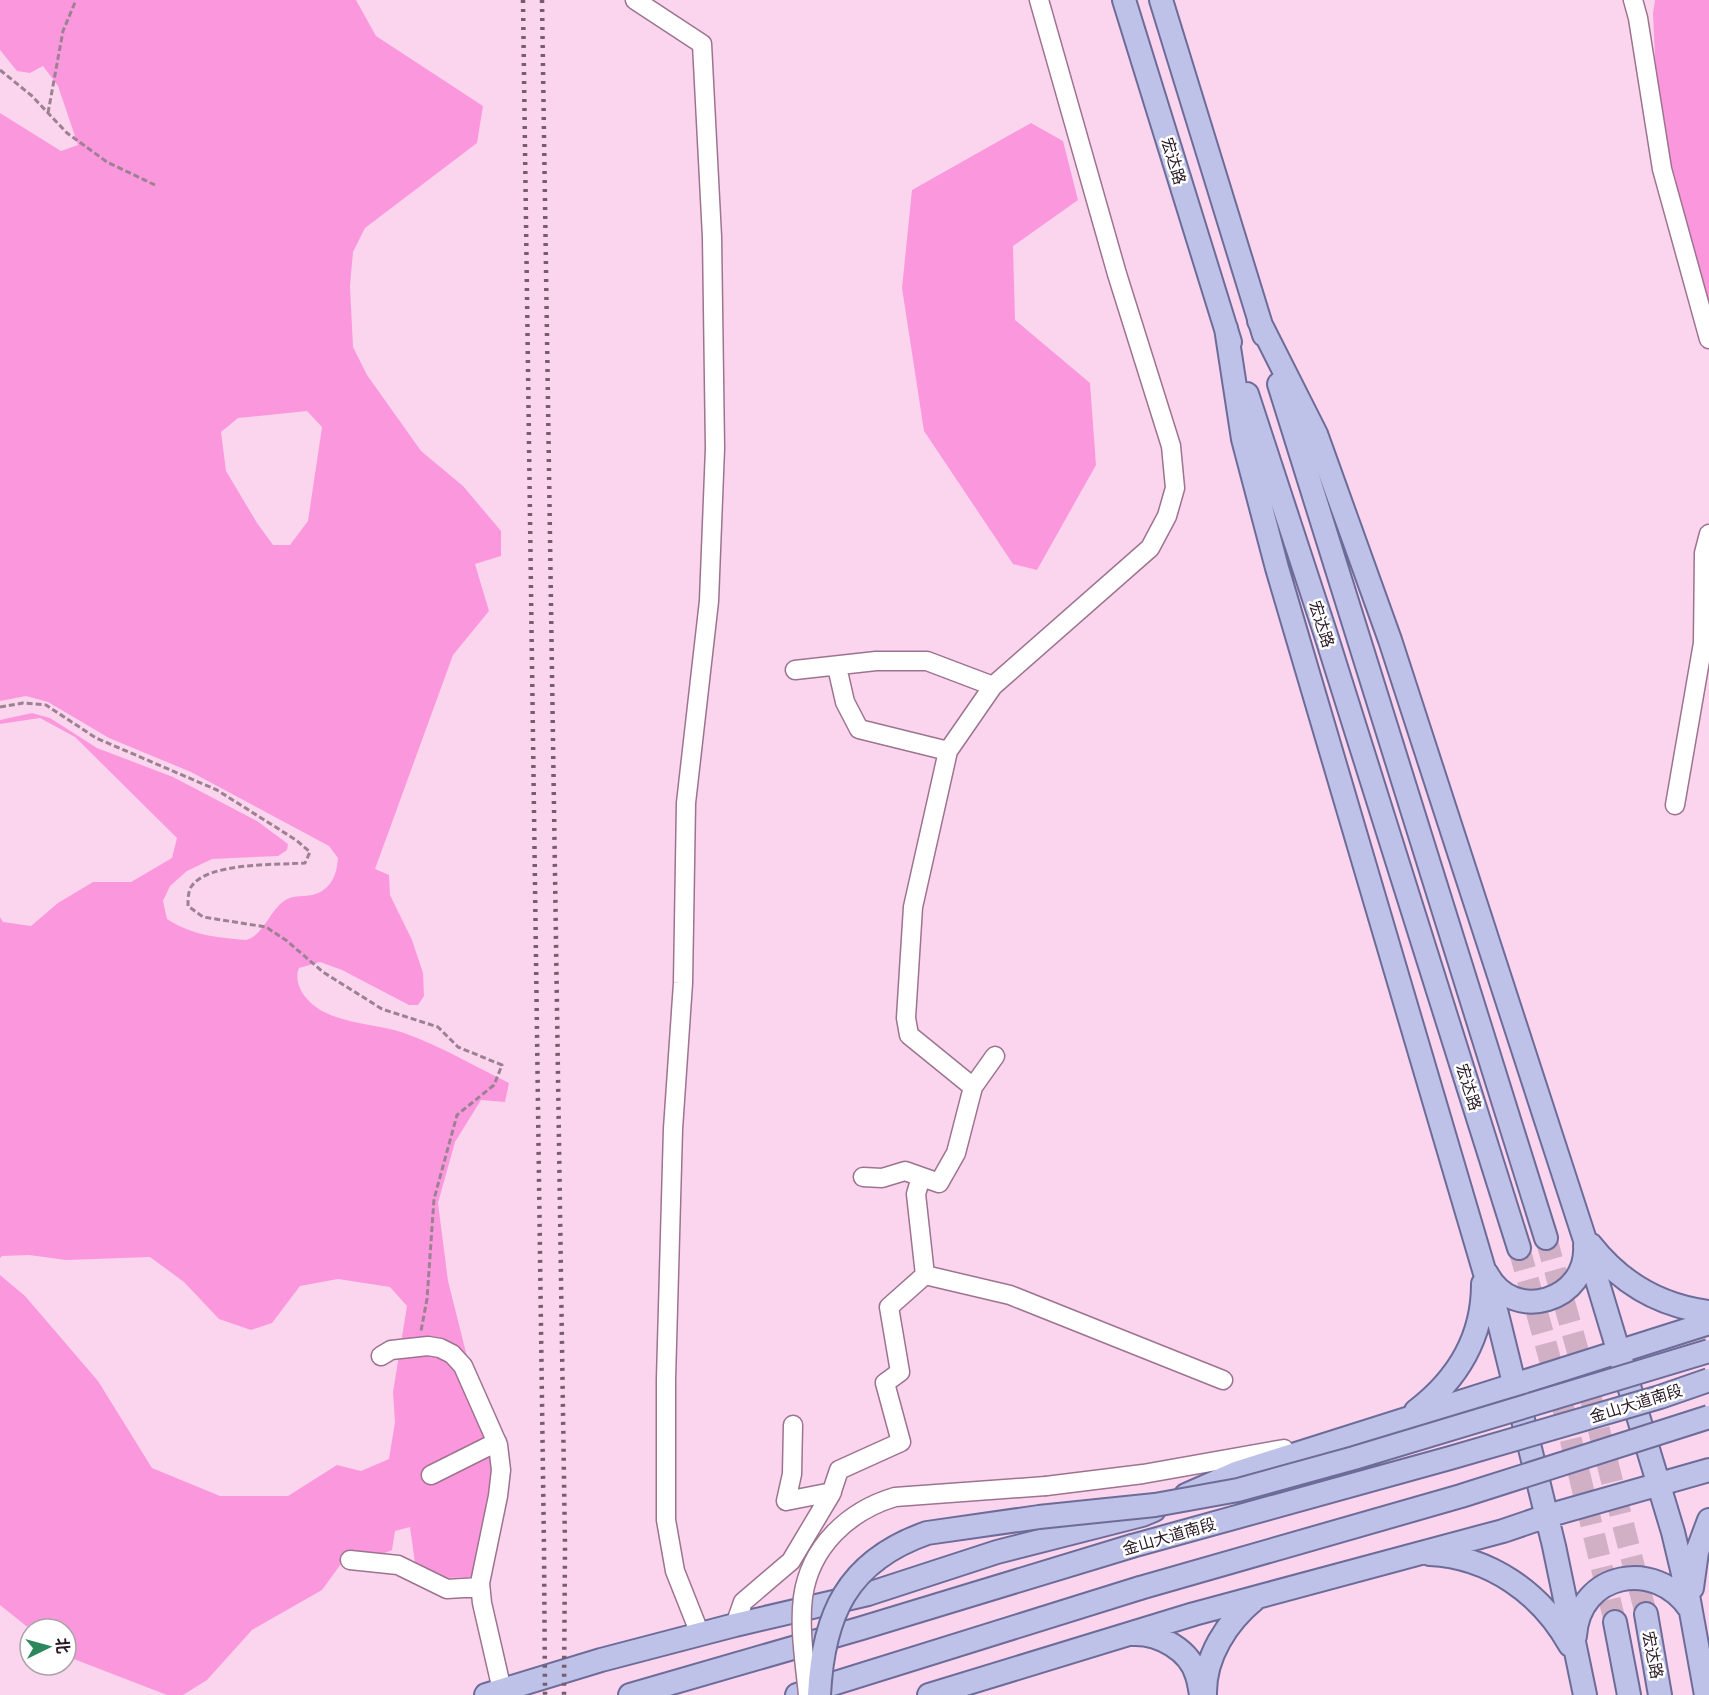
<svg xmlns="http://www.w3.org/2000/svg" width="1709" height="1695" viewBox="0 0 1709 1695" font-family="Literata,'Noto Sans SC',serif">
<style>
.green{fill:#fb98dd;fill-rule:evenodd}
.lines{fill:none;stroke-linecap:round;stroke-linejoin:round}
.major-tunnel{stroke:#d1afc5;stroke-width:22;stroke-dasharray:22 11;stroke-linecap:butt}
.minor-casing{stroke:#9e7390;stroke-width:21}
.major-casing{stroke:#6d6c99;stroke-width:26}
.path{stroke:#9d8193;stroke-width:3;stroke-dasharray:6 3;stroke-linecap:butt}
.minor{stroke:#fff;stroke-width:18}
.major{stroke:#bec2e8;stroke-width:22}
.rail{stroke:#755d6d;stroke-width:4.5;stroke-dasharray:3 6;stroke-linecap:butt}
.minor-bridge-casing{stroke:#9e7390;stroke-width:21;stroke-linecap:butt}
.major-bridge-casing{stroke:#6d6c99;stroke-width:26;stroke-linecap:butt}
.minor-bridge{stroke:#fff;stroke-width:18}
.major-bridge{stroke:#bec2e8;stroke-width:22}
.labels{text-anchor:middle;stroke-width:5;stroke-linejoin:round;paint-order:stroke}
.street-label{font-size:16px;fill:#281823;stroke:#fff}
</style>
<rect width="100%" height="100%" fill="#fbd5ee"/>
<path class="green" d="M0,0H356L376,36L483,106L477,143L365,228L353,252L350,286L353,347L367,375L421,451L463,486L501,531V556L475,564L489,611L453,655L375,869L389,875L390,895L412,940L423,973L424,996L418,1005H409L342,970L320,962L299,968C293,983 304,998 316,1007C339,1024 378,1024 404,1033C441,1046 474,1066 509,1083L505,1102L481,1100L455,1142L438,1203L448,1281L494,1464L489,1511L474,1577L447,1578L415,1563L410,1527L395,1531L392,1550C380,1556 372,1556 359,1551L346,1557L322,1590L252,1630L207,1680L183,1695H167L66,1656V1629H30L0,1605V1275L25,1296L98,1381L152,1468L220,1496H288L337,1465L361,1471L389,1459L395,1422L393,1392L407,1306L390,1287L338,1279L300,1286L272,1323L251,1330L219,1319L184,1282L150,1257L66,1260L29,1255L2,1256L0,1258V917L3,922L31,926L58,903L93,882H131L172,858L177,838L75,737L40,718L0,724V720L32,713L50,718L97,748L173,777L257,821L288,844L287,850L278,856L212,859L187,871L170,886L163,901L167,919C194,936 215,937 246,940C263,936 270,910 284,901C296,892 313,901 327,887C335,879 337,869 338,858L329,846L191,772L109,738L48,702L26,696L0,701V113L61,151L78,145L58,86L43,66L30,73L17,71L0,50ZM307,411L322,427L308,521L290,545H273L257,523L226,471L221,432L238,418Z
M1655,0H1709V303L1675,205L1656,77L1653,14Z
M1031,123L1063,141L1078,200L1013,246L1015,320L1090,383L1096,465L1037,570L1013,564L924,431L902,288L912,190Z"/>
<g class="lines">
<path class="major-tunnel" d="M1546,1238L1589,1391L1646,1614
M1519,1248L1561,1399L1615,1622"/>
<g class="minor-casing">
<path id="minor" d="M635,0L702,44L712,237L715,448L709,601L686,803L683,983L673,1129L666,1379V1520L675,1571L700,1634
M1633,0L1638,18L1662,169L1709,339
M837,667L845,702L859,729L948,751
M795,670L876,661H927L993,686
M1675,805L1703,643L1704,553L1709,534
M973,1087L995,1056
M863,1177L882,1178L905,1171L939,1183L956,1153L973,1087L909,1035L906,1018L913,907L948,751L993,686L1150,548L1167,516L1175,488L1171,446L1117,274L1039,0
M921,1177L916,1194L925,1275
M381,1356L391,1350L428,1346L440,1348L452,1354L463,1366L498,1445L501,1470L498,1496L480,1583L482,1603L502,1690
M793,1425L792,1474L786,1501L832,1492
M431,1475L497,1442
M1046,1486L1143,1474L1284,1449
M350,1560L398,1565L447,1589L480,1587
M735,1625L743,1602L791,1561L831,1494L839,1470L901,1442L885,1383L900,1372L889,1307L925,1275L1010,1295L1223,1380"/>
</g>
<g class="major-casing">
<path id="major" d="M1124,0L1230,342
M1161,0L1264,335
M1259,321L1316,434L1390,640L1584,1237L1673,1532L1688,1595L1706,1695
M1226,328L1243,439L1277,568L1497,1314L1554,1546L1585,1695
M1279,384L1546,1238
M1247,394L1325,632L1519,1248
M1591,1245C1621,1283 1660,1306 1709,1312
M1487,1274C1513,1324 1589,1301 1585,1245
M1416,1411C1458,1379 1483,1336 1483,1284
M1186,1495L1236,1473L1709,1323
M1430,1554C1490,1557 1541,1593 1570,1645
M1692,1588L1697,1552L1709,1520
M1646,1614L1660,1695
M1615,1622L1629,1695
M1133,1634C1159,1633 1190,1650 1197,1676C1199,1682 1200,1689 1201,1695
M1575,1636C1579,1572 1656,1558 1690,1609
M486,1695L601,1660L735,1625L868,1594L997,1552L1142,1515L1154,1510
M630,1695L862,1628L1132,1546
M797,1695L1140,1588
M929,1695L1194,1614L1503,1531L1547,1516L1709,1470
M1205,1695C1204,1657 1227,1622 1255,1599"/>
</g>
<path class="path" d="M0,70L32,96L67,133L107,162L155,185
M48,113L63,31L76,0
M0,707L23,703L46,705L96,738L217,790L296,840L310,852L305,863C277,865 207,862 191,887C188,892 188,900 188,906L203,917L266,927L287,941L323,972L382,1009L438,1027L458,1047L502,1065L494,1085L457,1115L434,1199L427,1299L421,1331"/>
<use href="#minor" class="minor"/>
<use href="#major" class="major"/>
<path class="rail" d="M523,0L544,1548L545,1695
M542,0L565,1546L564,1695"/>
<g class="minor-bridge-casing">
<path id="minor-bridge" d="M808,1695C805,1663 799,1629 803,1597C810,1547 848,1511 895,1497L1046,1486"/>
</g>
<g class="major-bridge-casing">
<path id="major-bridge" d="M1132,1546L1450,1458L1660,1397L1709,1380
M1140,1588L1461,1496L1709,1417
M819,1695C823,1615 847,1561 927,1533L1039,1517L1155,1505L1238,1490L1354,1458L1709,1351"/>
</g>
<use href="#minor-bridge" class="minor-bridge"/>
<use href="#major-bridge" class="major-bridge"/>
</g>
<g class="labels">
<g class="street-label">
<text transform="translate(1174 161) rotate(73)" y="6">宏达路</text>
<text transform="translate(1322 624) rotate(72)" y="6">宏达路</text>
<text transform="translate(1469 1087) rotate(72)" y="6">宏达路</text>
<text transform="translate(1636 1403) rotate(-17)" y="6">金山大道南段</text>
<text transform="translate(1169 1536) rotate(-16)" y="6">金山大道南段</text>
<text transform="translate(1653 1655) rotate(79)" y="6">宏达路</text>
</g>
</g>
<g transform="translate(48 1647) rotate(85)"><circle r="28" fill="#ffffff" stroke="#a9a3a7" stroke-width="1.5"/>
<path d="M0-4.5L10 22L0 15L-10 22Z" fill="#2d875c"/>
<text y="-9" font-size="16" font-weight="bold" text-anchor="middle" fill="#281823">北</text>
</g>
</svg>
